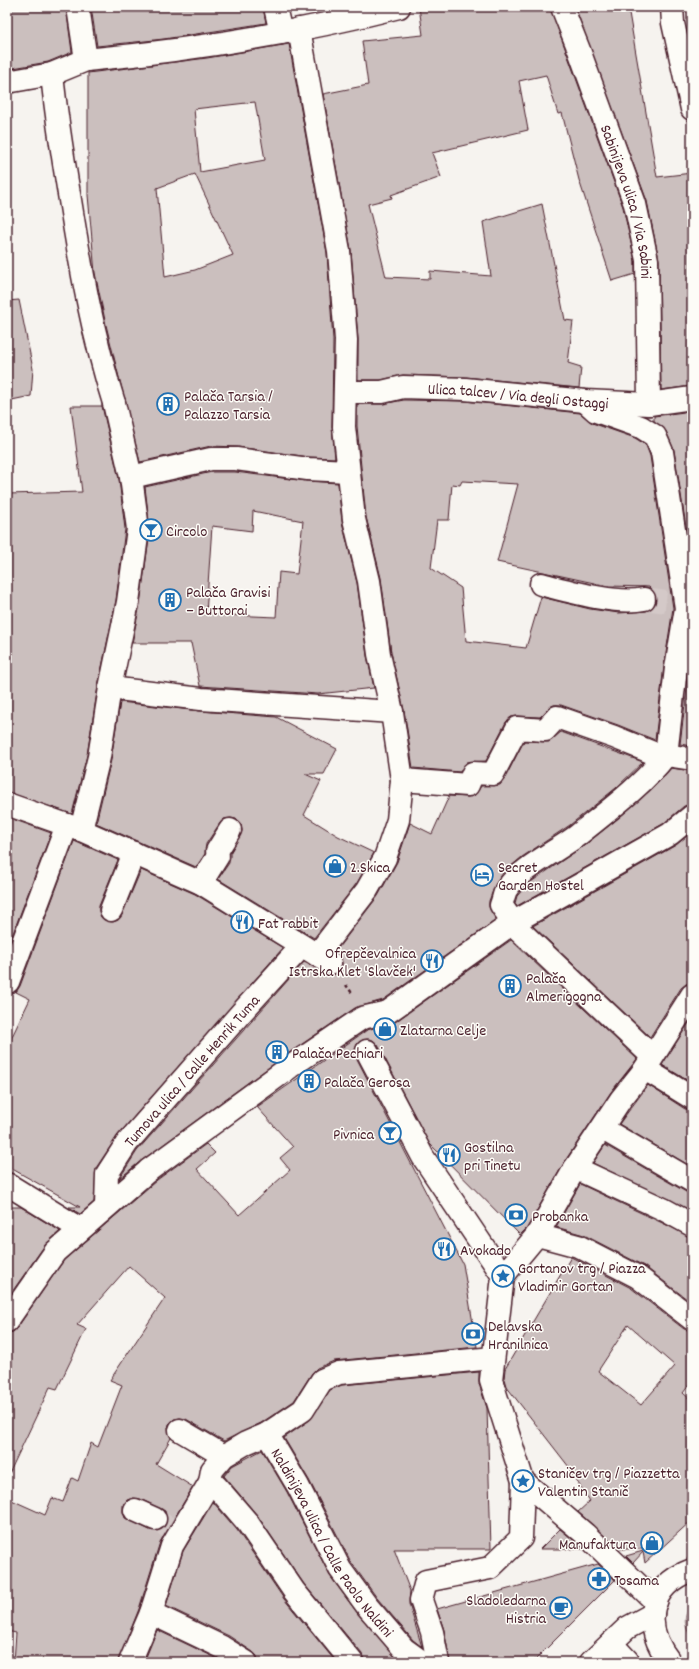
<svg xmlns="http://www.w3.org/2000/svg" width="699" height="1669" viewBox="0 0 699 1669" font-family="Dekko,sans-serif">
<style>
.green{fill:#dcd4d2;stroke:#937a7e}
.building{fill:#cbbfbe;stroke:#4a1f2b;fill-rule:evenodd}
.lines{fill:none;stroke-linecap:round;stroke-linejoin:round}
.pedestrian-tunnel{stroke:#d4c9c8;stroke-width:22;stroke-dasharray:22 11;stroke-linecap:butt}
.pedestrian-casing{stroke:#4a1f2b;stroke-width:25}
.minor-casing{stroke:#4a1f2b;stroke-width:25}
.tertiary-casing{stroke:#4a1f2b;stroke-width:25}
.path{stroke:#4a1f2b;stroke-width:2.5;stroke-dasharray:3 3;stroke-linecap:butt}
.pedestrian{stroke:#fdfcf7;stroke-width:22}
.minor{stroke:#fdfcf7;stroke-width:22}
.tertiary{stroke:#fdfcf7;stroke-width:22}
.labels{text-anchor:middle;stroke-width:3;stroke-linejoin:round;paint-order:stroke}
.street-label{font-size:16px;fill:#4a1f2b;stroke:#fdfcf7}
.poi-label{font-size:16px;fill:#4a1f2b;stroke:#fdfcf7;text-anchor:start}
</style>
<rect width="100%" height="100%" fill="#f6f3ef"/>
<filter id="ink" filterUnits="userSpaceOnUse"><feTurbulence type="fractalNoise" baseFrequency=".025" numOctaves="2"/><feDisplacementMap in="SourceGraphic" scale="8" xChannelSelector="R" yChannelSelector="G"/><feConvolveMatrix kernelMatrix="1 2 1 2 8 2 1 2 1" color-interpolation-filters="sRGB"/></filter>
<g filter="url(#ink)">
<path class="green" d="M692,1605V1638C684,1627 682,1616 692,1605Z"/>
<path class="building" d="M7,7H66L72,52L48,62L7,69Z
M91,7H263L266,23L164,39L97,46Z
M419,7H550L623,207L635,261V274L612,281L579,180L562,113L558,114L546,75L519,81L528,130L432,153L441,177L391,195L392,198L368,204L386,277L430,279V271L491,276L483,222L542,204L565,320L573,321L568,363L581,367L579,388L465,377L403,375L381,380H358V339L351,250L323,94L368,85L362,41L423,35Z
M575,7H628L657,177L692,173V386L661,390L659,260L647,201Z
M289,44L327,253L333,340L332,427L335,458L309,457L238,447L211,446L140,462L106,325L95,273L88,195V73L207,58ZM255,102L265,160L200,172L194,109ZM195,174L233,255L195,270L165,277L157,188Z
M19,300L33,369L31,396L7,401V301Z
M404,400L464,401L580,413L592,423L635,438L646,445L650,456L673,608L664,666L655,740L618,725L561,705H554L548,709L540,717L518,716L511,717L506,722L486,761L467,762L460,772L413,768L404,710L391,652L381,578L366,517L357,426V404H382ZM462,481L518,484L497,562L608,586L649,587L654,592L656,598L655,604L651,609L646,611L619,613L590,609L541,597L526,648L466,641L461,588L431,568L437,520H449L452,484L460,485Z
M71,406H102L119,479L125,529L116,600L98,686L87,755L72,814L7,792V494L82,492Z
M692,411V565L674,450L666,431L654,421V416Z
M212,472H235L306,481L338,483L342,522L357,583L367,656L374,688L318,694L200,686L191,643H132L140,604L150,530L145,487ZM253,511L303,521L297,574L279,572L276,617L206,614L212,526L252,531Z
M692,648V746L680,744Z
M120,702L200,711L276,717L337,749L324,774H305L321,781L304,815L338,836L374,853L357,883L314,938L218,879L229,863L230,853L242,831L241,824L236,819L231,818L224,819L220,823L206,844L205,854L196,867L96,823L111,760Z
M561,732L643,762L616,788L570,825L522,857L503,873L495,885L489,901V907L496,920L383,1000L355,1008L283,1057L142,1160L119,1179L137,1151L304,962L329,975L336,974L340,970L342,964L341,957L335,952L378,896L397,862L410,823L432,834L449,796L468,797L475,795L481,786L500,785L504,780L524,741L549,742Z
M671,768L692,771V804L684,806L663,824L517,906L515,903L517,896L528,884L585,845L621,816L655,786Z
M7,817L51,833L7,949Z
M692,832V983L686,984L681,988L650,1037L533,926L676,845Z
M74,841L118,860L99,906V911L101,917L106,921L113,922L118,920L122,915L141,870L195,894L283,948L118,1135L96,1168L94,1202L80,1214L69,1207H80L7,1166V1047L30,999L16,992L20,986Z
M511,940L637,1059L611,1092L565,1161L527,1228L520,1235L429,1143L378,1045L373,1040L368,1039L362,1040L357,1044L355,1050L356,1057L463,1264L477,1347L334,1361L317,1368L312,1373L294,1401L261,1423L224,1441L186,1419L180,1418L174,1419L169,1424L168,1429L171,1438L156,1464L193,1487L160,1542L139,1609L118,1662H14L16,1633L7,1631V1498L45,1515L52,1498L63,1502L72,1478L78,1481L91,1443L98,1447L122,1385L110,1380L165,1298L129,1266L77,1325L86,1329L57,1389L50,1387L7,1478V1333L13,1332L17,1328L64,1260L157,1180L206,1144L215,1153L197,1169L239,1215L290,1170L280,1158L293,1147L257,1107L367,1030L395,1022ZM133,1498L140,1499L165,1511L167,1518V1524L163,1529L157,1531L150,1530L125,1518L123,1512V1505L127,1500Z
M692,1018V1083L662,1065Z
M648,1085L685,1109L692,1110V1167L619,1124Z
M605,1145L686,1192L692,1193V1211L593,1163Z
M580,1184L692,1237V1303L644,1266L584,1235L556,1227Z
M7,1207H21L60,1231L45,1245L7,1299Z
M571,1257L631,1288L684,1329L692,1331V1381L683,1393L692,1401V1520L645,1563L643,1552L633,1563L626,1556L643,1551V1549H619L578,1512L590,1501L568,1468L569,1467L506,1386L504,1379L505,1369ZM628,1325L675,1366L641,1405L598,1371Z
M479,1372V1384L487,1408L491,1549H394L410,1591L409,1604L422,1647L413,1640L377,1598L351,1562L309,1480L284,1438L310,1420L330,1390L342,1385Z
M262,1450L287,1492L330,1576L358,1614L401,1662H364L362,1654L304,1584L257,1515L224,1476L232,1466Z
M213,1502L237,1530L284,1599L336,1662H258L257,1656L253,1652L229,1636L166,1606L183,1551Z
M560,1529L577,1543L583,1549H540Z
M598,1564L615,1580L533,1662H450L444,1630L437,1609L491,1594V1596L494,1593Z
M157,1630L216,1658L222,1662H144Z"/>
<g class="lines">
<path class="pedestrian-tunnel" d="M644,599L681,604
M155,1519L172,1530"/>
<g class="pedestrian-casing">
<g id="pedestrian">
<path d="M78,7L86,60C192,50 297,33 399,7"/>
<path id="s1" d="M562,7L579,50L635,204L647,260L649,404"/>
<path d="M672,7L673,23L692,109"/>
<path d="M299,29L339,251L346,340L344,427L354,519L369,581L379,654L392,712L402,780L398,820L385,858L367,890L317,955"/>
<path d="M585,401L596,411L641,427L655,436L662,452L686,608L676,668L666,755C642,786 609,810 578,835C559,850 519,869 506,890C504,894 503,900 501,905L518,929L652,1056"/>
<path d="M131,477L211,459H236L308,469L348,471"/>
<path d="M541,584C569,591 616,605 644,599"/>
<path d="M110,688L201,699L392,712"/>
<path d="M402,780L468,785L473,773L493,774L517,728L545,730L557,717L614,737L658,755H666L692,759"/>
<path d="M7,804L81,830L201,883L330,963"/>
<path d="M81,830L99,757L110,688L128,602L138,529L131,477L114,403"/>
<path d="M201,883L218,856L217,851L230,830"/>
<path d="M111,910L134,853"/>
<path d="M8,982L67,825"/>
<path d="M367,1051L423,1157L503,1276"/>
<path d="M645,1069L692,1098"/>
<path d="M603,1129L692,1181"/>
<path d="M575,1168L663,1209L692,1225"/>
<path d="M149,1170L290,1067L362,1018L388,1012L514,922L670,834L692,816"/>
<path id="s2" d="M106,1206L107,1174L127,1143L241,1013L302,946"/>
<path d="M537,1235L578,1246L638,1277L692,1319"/>
<path d="M180,1430L224,1456"/>
<path id="s3" d="M267,1434L298,1486L340,1569L367,1606L404,1649L422,1662"/>
<path d="M523,1481L585,1534L656,1602"/>
<path d="M210,1482L216,1486L247,1522L294,1591L352,1662"/>
<path d="M135,1510L155,1519"/>
<path d="M151,1613L222,1647L246,1662"/>
<path d="M611,1643L628,1661L627,1662"/>
<path d="M130,1662L151,1613L172,1546L210,1482L212,1470L224,1456L246,1443L267,1434L303,1410L322,1380L339,1373L493,1358"/>
<path d="M438,1662L432,1632L421,1600L426,1581L490,1568L521,1538L523,1481L491,1380L503,1276L537,1235L575,1168L621,1099L645,1069L692,995"/>
</g>
</g>
<g class="minor-casing">
<g id="minor">
<path d="M275,7L281,33"/>
<path d="M52,74C56,116 63,158 70,200C81,269 93,337 114,403"/>
<path d="M7,82L52,74L86,60"/>
<path id="s4" d="M345,392H382L403,387L465,389L585,401L649,404L692,398"/>
<path d="M7,1184L80,1229"/>
<path d="M7,1321L55,1252L149,1170"/>
<path d="M591,1662L627,1628L653,1614"/>
</g>
</g>
<g class="tertiary-casing">
<path id="tertiary" d="M670,1662C642,1627 647,1586 692,1570"/>
</g>
<path class="path" d="M346,985L352,993"/>
<use href="#pedestrian" class="pedestrian"/>
<use href="#minor" class="minor"/>
<use href="#tertiary" class="tertiary"/>
</g>
</g>
<defs>
<g id="building-ring" transform="scale(1.15)"><circle r="9.5" fill="#fdfcf7" stroke="#1f6fb2" stroke-width="1.5"/><path d="M-4-6H4V6H1V3H-1V6H-4ZM-2.5-4.3h1.7v1.8h-1.7ZM.8-4.3h1.7v1.8H.8ZM-2.5-1h1.7V.8h-1.7ZM.8-1h1.7V.8H.8Z" fill="#1f6fb2"/></g>
<g id="bar-ring" transform="scale(1.15)"><circle r="9.5" fill="#fdfcf7" stroke="#1f6fb2" stroke-width="1.5"/><path d="M-6-5H6L.8 .8V4.5H3.5V6h-7V4.5H-.8V.8Z" fill="#1f6fb2"/></g>
<g id="shop-ring" transform="scale(1.15)"><circle r="9.5" fill="#fdfcf7" stroke="#1f6fb2" stroke-width="1.5"/><path d="M-5-2.5h2.3a2.7 3.5 0 0 1 5.4 0H5L5.5 6h-11ZM-1.5-2.5h3a1.5 2.3 0 0 0-3 0Z" fill="#1f6fb2"/></g>
<g id="hotel-ring" transform="scale(1.15)"><circle r="9.5" fill="#fdfcf7" stroke="#1f6fb2" stroke-width="1.5"/><path d="M-6-4.5h1.5V1H6V5H4.5V3h-9V5H-6ZM-4 0a1.8 1.8 0 1 1 3.6 0ZM.5 0V-2.5h3Q6-2.5 6 0Z" fill="#1f6fb2"/></g>
<g id="restaurant-ring" transform="scale(1.15)"><circle r="9.5" fill="#fdfcf7" stroke="#1f6fb2" stroke-width="1.5"/><path d="M-5-6h1v4h1v-4h1v4h1v-4h1v5L-1.5 .5V6h-2V.5L-5-1ZM5-6V6H3V1.5H1.5Q1.5-4 5-6Z" fill="#1f6fb2"/></g>
<g id="bank-ring" transform="scale(1.15)"><circle r="9.5" fill="#fdfcf7" stroke="#1f6fb2" stroke-width="1.5"/><path d="M-6-4H6V4H-6ZM0-2.3a2.3 2.3 0 1 0 0 4.6a2.3 2.3 0 1 0 0-4.6Z" fill="#1f6fb2"/></g>
<g id="sight-ring" transform="scale(1.15)"><circle r="9.5" fill="#fdfcf7" stroke="#1f6fb2" stroke-width="1.5"/><path d="M0-6L1.8-2.2L6-1.7L2.9 1.2L3.7 5.4L0 3.3L-3.7 5.4L-2.9 1.2L-6-1.7L-1.8-2.2Z" fill="#1f6fb2"/></g>
<g id="pharmacy-ring" transform="scale(1.15)"><circle r="9.5" fill="#fdfcf7" stroke="#1f6fb2" stroke-width="1.5"/><path d="M-2-6h4v4h4v4h-4v4h-4v-4h-4v-4h4Z" fill="#1f6fb2"/></g>
<g id="cafe-ring" transform="scale(1.15)"><circle r="9.5" fill="#fdfcf7" stroke="#1f6fb2" stroke-width="1.5"/><path d="M-5.5-4.5H6V0H3Q3 3.5 0 3.5H-2.5Q-5.5 3.5-5.5 0ZM3-3.2v2h1.7v-2ZM-6 4.5H4V6H-6Z" fill="#1f6fb2"/></g>
</defs>
<g fill-rule="evenodd">
<use href="#building-ring" x="168" y="404"/>
<use href="#bar-ring" x="151" y="530"/>
<use href="#building-ring" x="170" y="600"/>
<use href="#shop-ring" x="335" y="866"/>
<use href="#hotel-ring" x="482" y="875"/>
<use href="#restaurant-ring" x="242" y="922"/>
<use href="#restaurant-ring" x="432" y="961"/>
<use href="#building-ring" x="510" y="986"/>
<use href="#shop-ring" x="385" y="1029"/>
<use href="#building-ring" x="277" y="1052"/>
<use href="#building-ring" x="309" y="1081"/>
<use href="#bar-ring" x="390" y="1133"/>
<use href="#restaurant-ring" x="449" y="1155"/>
<use href="#bank-ring" x="516" y="1215"/>
<use href="#restaurant-ring" x="444" y="1249"/>
<use href="#sight-ring" x="503" y="1276"/>
<use href="#bank-ring" x="473" y="1334"/>
<use href="#sight-ring" x="523" y="1481"/>
<use href="#shop-ring" x="652" y="1543"/>
<use href="#pharmacy-ring" x="599" y="1579"/>
<use href="#cafe-ring" x="561" y="1608"/>
</g>
<g class="labels">
<g class="street-label">
<text dy="6" stroke="none"><textPath href="#s1" startOffset="206">Sabinijeva ulica / Via Sabini</textPath></text>
<text dy="6" stroke="none"><textPath href="#s4" startOffset="174">Ulica talcev / Via degli Ostaggi</textPath></text>
<text dy="6" stroke="none"><textPath href="#s2" startOffset="166">Tumova ulica / Calle Henrik Tuma</textPath></text>
<text dy="6" stroke="none"><textPath href="#s3" startOffset="127">Naldinijeva ulica / Calle Paolo Naldini</textPath></text>
</g>
<g class="poi-label">
<text x="184" y="401">Palača Tarsia /<tspan x="184" dy="18">Palazzo Tarsia</tspan></text>
<text x="166" y="536">Circolo</text>
<text x="186" y="597">Palača Gravisi<tspan x="186" dy="18">– Buttorai</tspan></text>
<text x="350" y="872">2.Skica</text>
<text x="498" y="872">Secret<tspan x="498" dy="18">Garden Hostel</tspan></text>
<text x="258" y="928">Fat rabbit</text>
<text x="416" y="958" text-anchor="end">Ofrepčevalnica<tspan x="416" dy="18">Istrska Klet 'Slavček'</tspan></text>
<text x="526" y="983">Palača<tspan x="526" dy="18">Almerigogna</tspan></text>
<text x="400" y="1035">Zlatarna Celje</text>
<text x="292" y="1058">Palača Pechiari</text>
<text x="324" y="1087">Palača Gerosa</text>
<text x="374" y="1139" text-anchor="end">Pivnica</text>
<text x="464" y="1152">Gostilna<tspan x="464" dy="18">pri Tinetu</tspan></text>
<text x="532" y="1221">Probanka</text>
<text x="460" y="1255">Avokado</text>
<text x="518" y="1273">Gortanov trg / Piazza<tspan x="518" dy="18">Vladimir Gortan</tspan></text>
<text x="488" y="1331">Delavska<tspan x="488" dy="18">Hranilnica</tspan></text>
<text x="538" y="1478">Staničev trg / Piazzetta<tspan x="538" dy="18">Valentin Stanič</tspan></text>
<text x="636" y="1549" text-anchor="end">Manufaktura</text>
<text x="614" y="1585">Tosama</text>
<text x="546" y="1605" text-anchor="end">Sladoledarna<tspan x="546" dy="18">Histria</tspan></text>
</g>
</g>
<rect width="699" height="1669" fill="none" stroke="#fdfcf7" stroke-width="24"/>
<rect x="12" y="12" width="675" height="1645" fill="none" stroke="#4a1f2b" stroke-width="1.5" filter="url(#ink)"/>
</svg>
